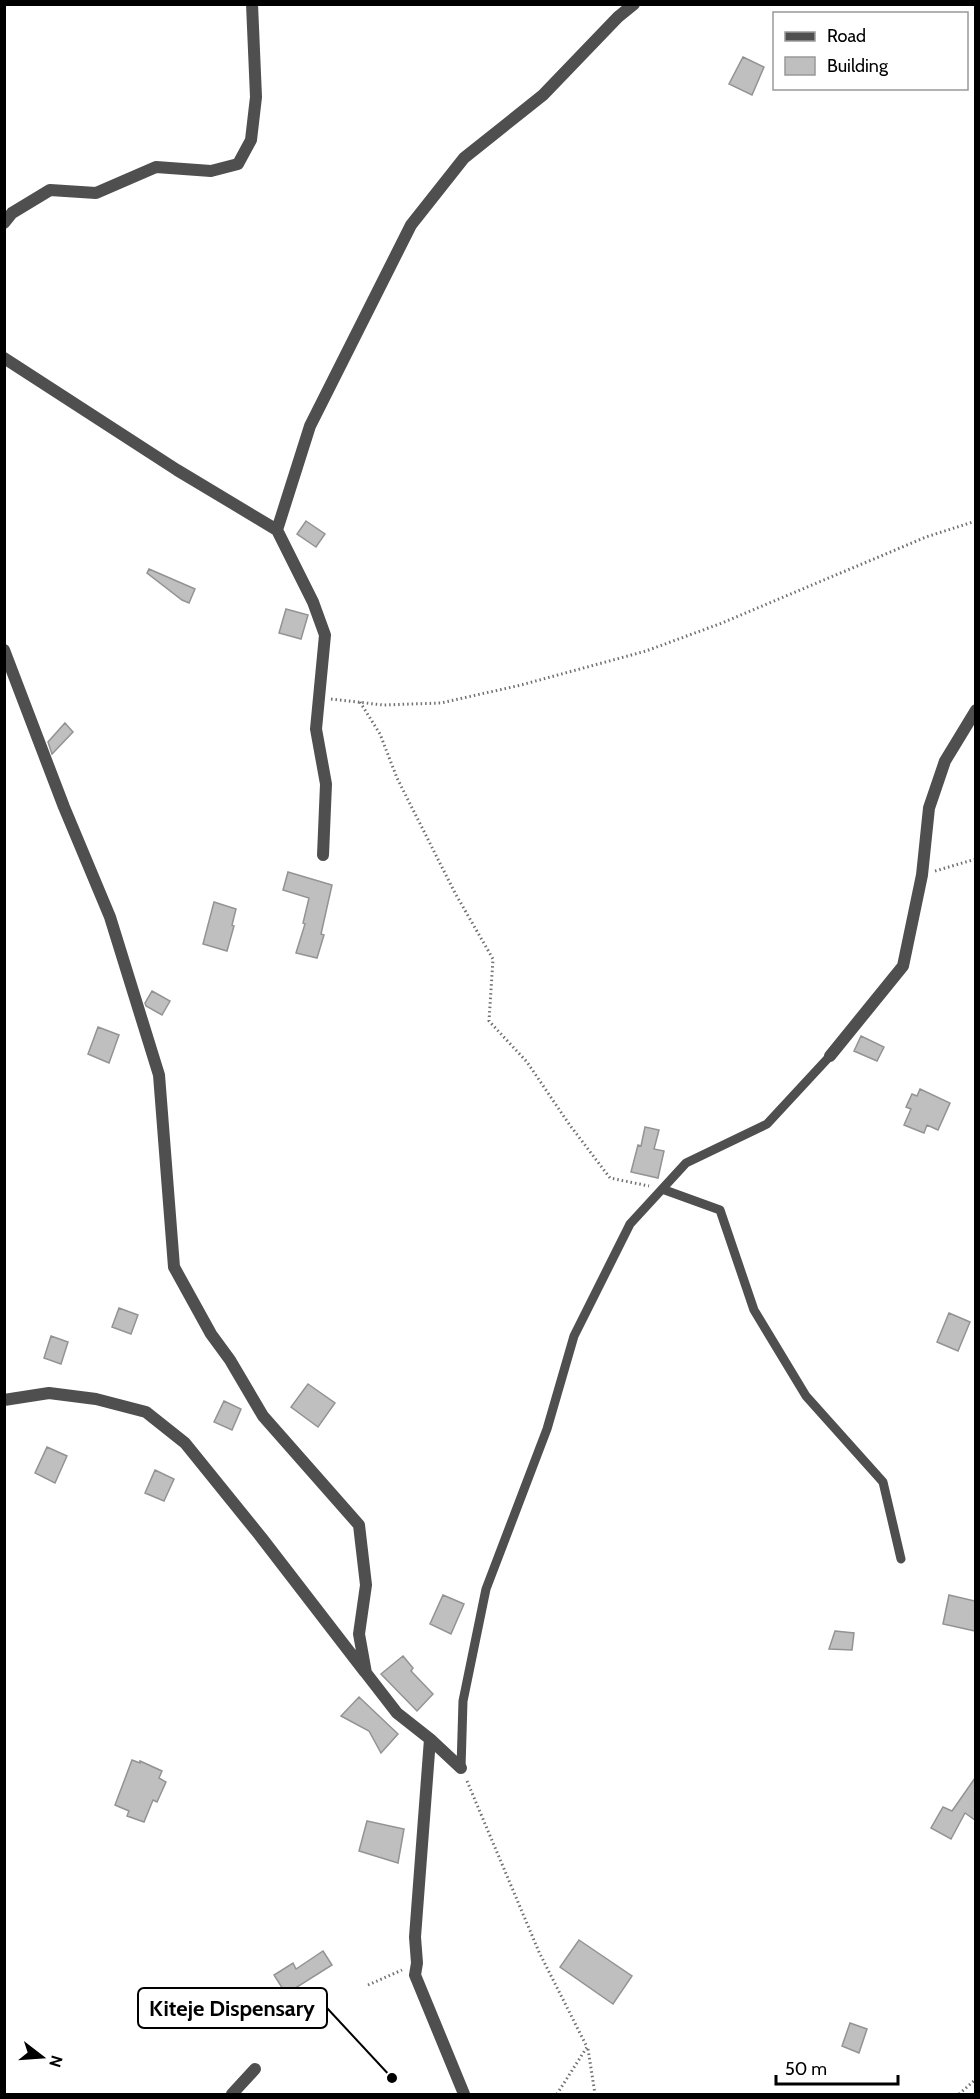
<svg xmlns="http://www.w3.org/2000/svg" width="980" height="2099" viewBox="0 0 980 2099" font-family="Cabin,sans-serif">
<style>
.building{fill:#bfbfbf;stroke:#939393;stroke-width:1.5}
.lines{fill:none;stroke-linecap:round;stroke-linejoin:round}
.path{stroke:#717171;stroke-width:3;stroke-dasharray:1.5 3;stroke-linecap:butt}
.lane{stroke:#4f4f4f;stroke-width:9}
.street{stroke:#4f4f4f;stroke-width:12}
.leader{fill:none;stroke:#000;stroke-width:2}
.callout-dot{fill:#000;stroke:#fff;stroke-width:2}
.callout{fill:#fff;stroke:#000;stroke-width:2}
.callout-label{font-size:22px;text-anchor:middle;font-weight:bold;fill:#000}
</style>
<rect width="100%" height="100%" fill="#fff"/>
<path class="building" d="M743,57L764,67L752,95L729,84Z
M306,521L325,534L316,547L297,534Z
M149,569L195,589L189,603L182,600L147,573Z
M286,609L308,615L301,639L279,633Z
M65,723L73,732L52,754L48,742Z
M288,872L332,885L321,934L324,935L317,958L296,953L305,924L303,923L309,898L283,890Z
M214,902L236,909L232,925L234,926L227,951L203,944Z
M152,991L170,1001L162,1015L146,1006L145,1003Z
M98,1027L119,1035L109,1063L88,1054Z
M861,1036L884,1047L877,1061L854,1051Z
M920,1089L950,1103L938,1130L927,1125L924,1133L904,1125L911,1109L906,1107L912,1094L917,1096Z
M645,1127L659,1130L654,1149L664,1151L658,1178L631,1172L638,1145L641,1146Z
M119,1308L138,1315L131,1334L112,1327Z
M949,1313L970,1322L958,1351L937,1342Z
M51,1336L68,1342L61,1364L44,1358Z
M308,1384L335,1403L318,1427L291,1407Z
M224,1401L241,1409L232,1430L214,1422Z
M47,1447L67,1456L55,1483L35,1473Z
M155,1470L174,1479L164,1501L145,1493Z
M443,1595L464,1604L451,1634L430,1624Z
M949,1595L975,1601V1631L943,1624Z
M835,1631L854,1633L852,1650L829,1649Z
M403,1656L413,1668L411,1671L433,1694L417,1711L381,1674Z
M359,1697L398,1734L381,1753L369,1731L341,1716Z
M132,1760L140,1763V1761L162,1771L159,1778L166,1782L157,1802L153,1800L144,1822L127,1816L129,1811L115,1805Z
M975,1778V1820L965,1813L951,1839L931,1828L943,1807L952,1811Z
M367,1821L404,1829L398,1863L359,1851Z
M579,1940L632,1976L613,2004L560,1967Z
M323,1951L332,1965L286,1994L274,1975L293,1963L296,1969Z
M850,2023L867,2029L859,2053L842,2046Z"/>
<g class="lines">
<path class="path" d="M331,699L383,705L441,703L521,685L646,651L722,623L926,537L976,521
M360,702L380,734L397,778L455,893L493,959L489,1021L527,1062L569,1124L610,1178L649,1186
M935,871L976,859
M467,1781L539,1952L587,2047L557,2094
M368,1985L402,1970
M588,2049L595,2094
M959,2094L976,2079"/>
<path class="lane" d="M662,1189L720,1210L754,1310L806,1396L883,1482L901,1559
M461,1768L463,1701L486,1589L547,1429L574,1336L630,1224L686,1163L767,1124L830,1056"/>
<path class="street" d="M4,223L12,213L50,190L96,193L156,167L211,171L238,164L251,140L256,97L252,4
M4,358L177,470L277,530L310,426L411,225L464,158L543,95L618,17L634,4
M277,530L313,602L325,635L316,729L326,784L323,855
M4,650L64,807L110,917L159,1075L174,1267L211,1334L230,1360L263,1416L359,1525L366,1585L359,1634L366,1673L397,1713L430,1739L461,1768
M830,1056L903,966L922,875L929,808L945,761L976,710
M4,1400L49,1393L96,1399L146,1412L185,1443L261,1537L365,1672
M430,1739L415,1937L417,1963L415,1975L464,2094
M232,2094L255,2069"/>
</g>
<path class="leader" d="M392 2078L327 2008"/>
<circle class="callout-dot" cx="392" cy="2078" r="6"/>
<rect class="callout" x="138" y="1988" width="189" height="40" rx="6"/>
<g class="callout-label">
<text x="232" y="2016">Kiteje Dispensary</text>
</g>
<rect width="980" height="2099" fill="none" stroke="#000000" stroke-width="12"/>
<rect x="773" y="12" width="195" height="78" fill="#ffffff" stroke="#999999" stroke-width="1.5"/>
<rect x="785" y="32" width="30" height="9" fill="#4f4f4f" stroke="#999999" stroke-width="1.5"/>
<text x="827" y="42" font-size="18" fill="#000000">Road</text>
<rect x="785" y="57" width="30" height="18" fill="#bfbfbf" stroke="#999999" stroke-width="1.5"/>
<text x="827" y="72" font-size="18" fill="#000000">Building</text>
<g transform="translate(42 2057) rotate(107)" stroke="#ffffff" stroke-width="4.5" paint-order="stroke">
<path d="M0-4.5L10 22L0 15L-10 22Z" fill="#000000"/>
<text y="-9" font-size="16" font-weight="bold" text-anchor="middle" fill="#000000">N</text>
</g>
<path d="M776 2075v9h122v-9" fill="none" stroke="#000000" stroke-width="3"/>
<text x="785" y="2075" font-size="18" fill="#000000" stroke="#ffffff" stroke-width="4.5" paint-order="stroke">50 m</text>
</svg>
